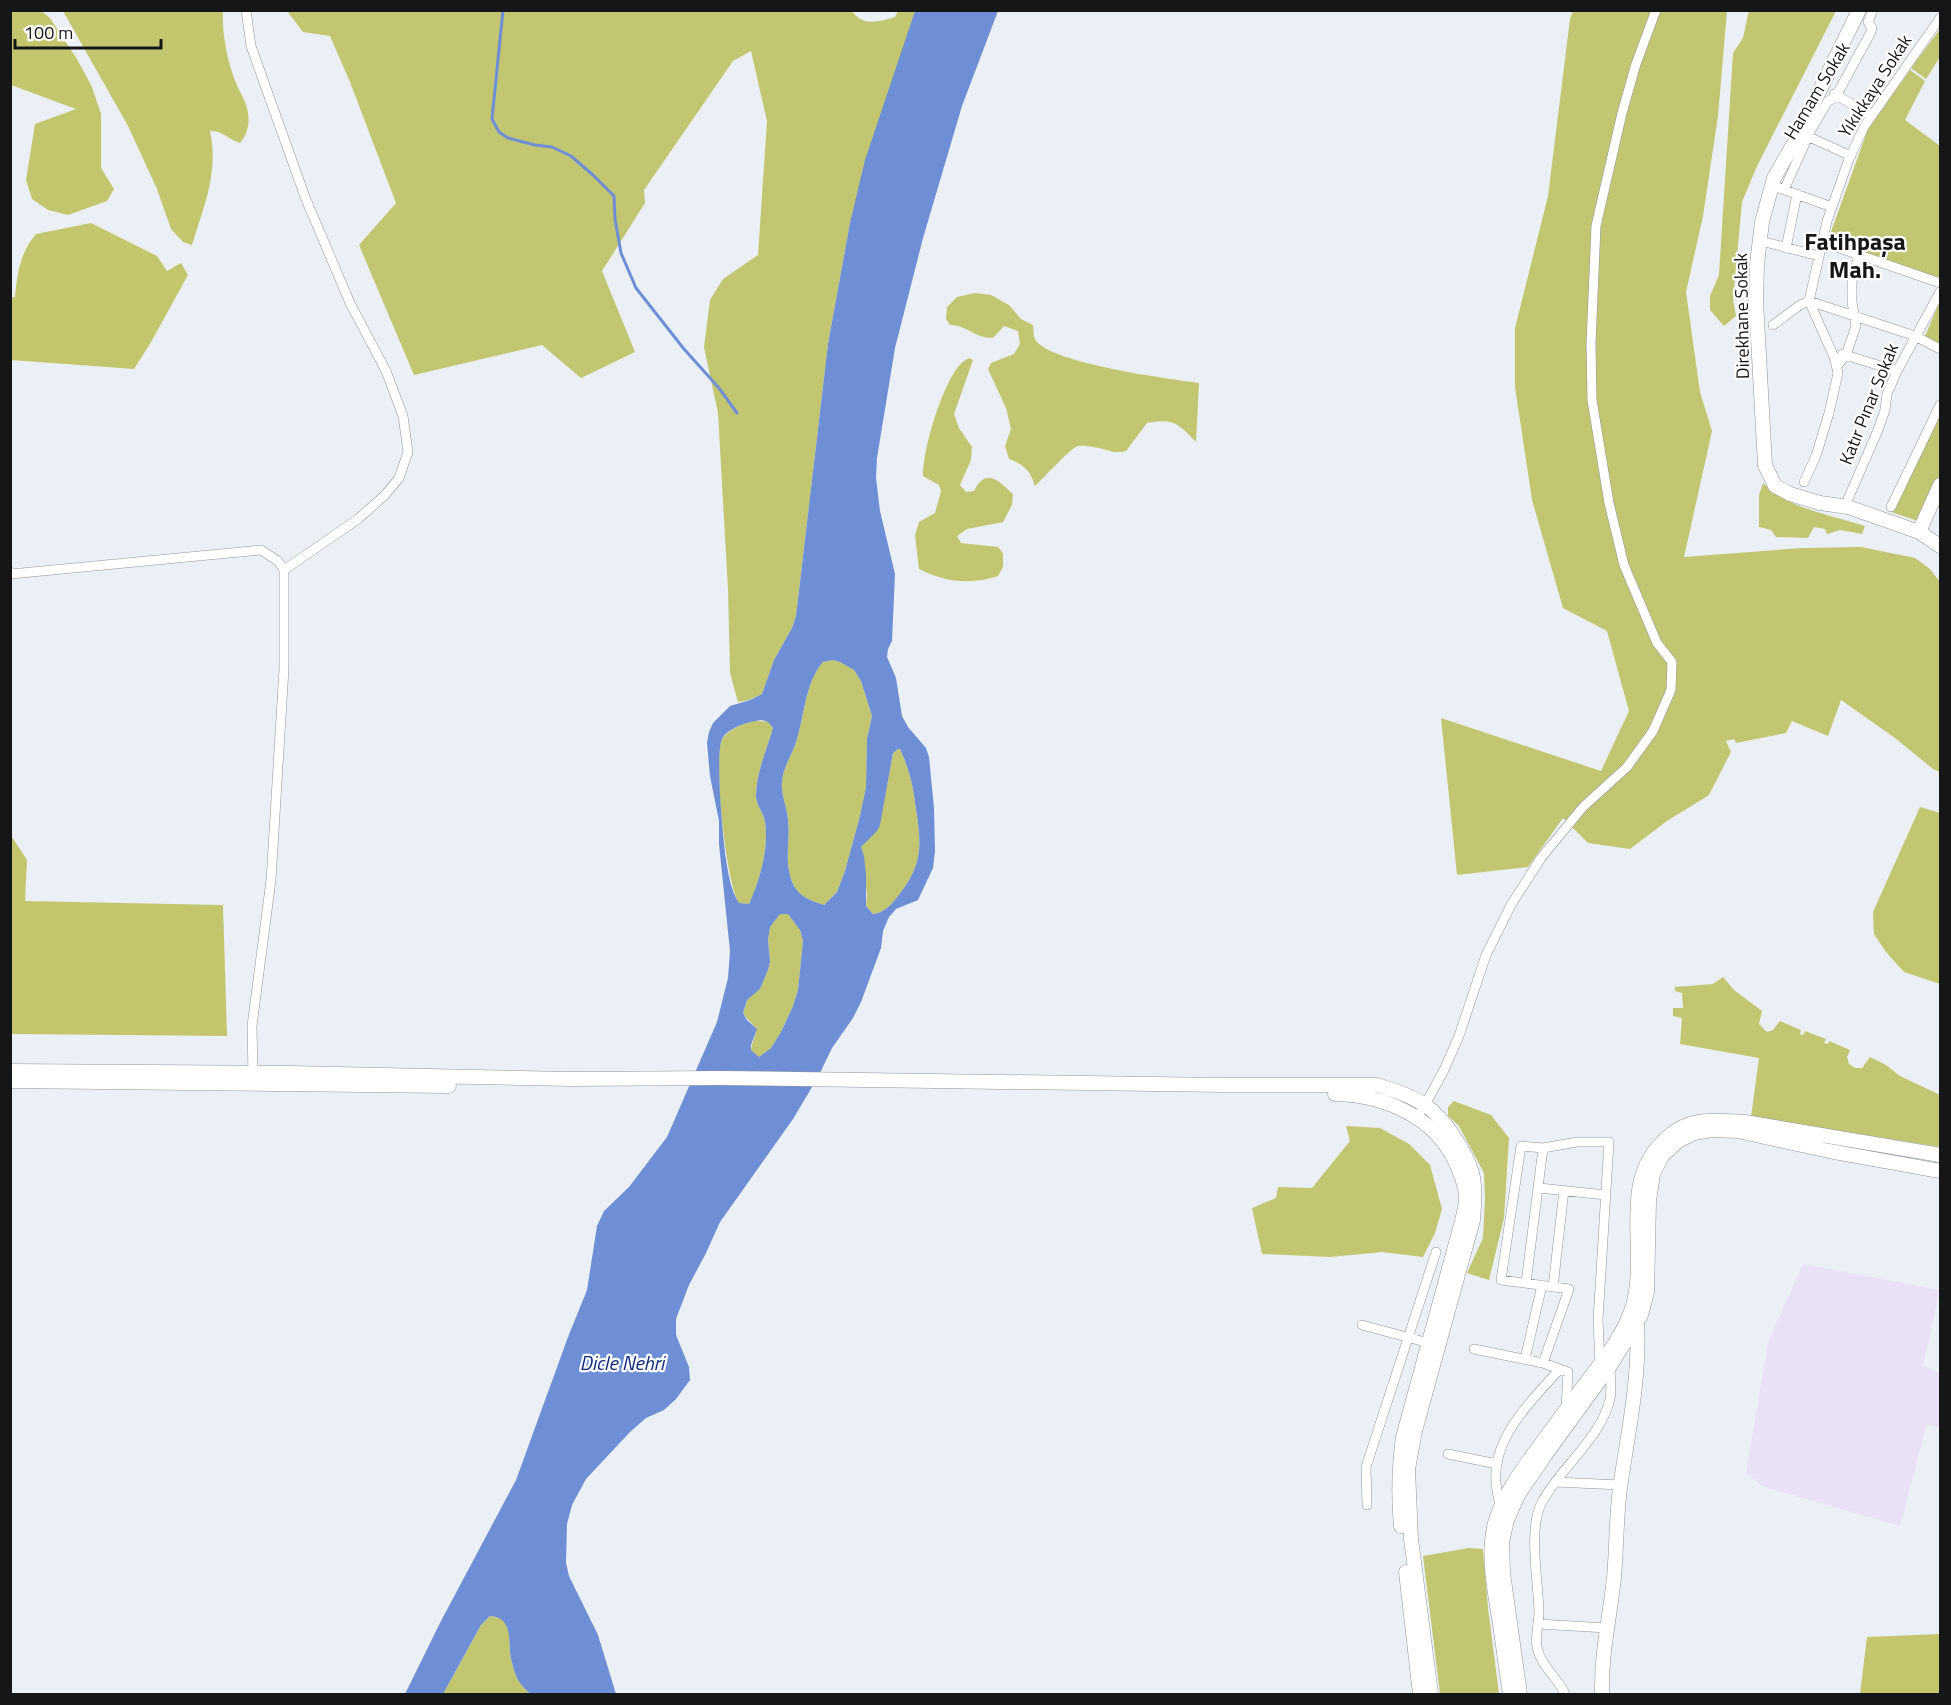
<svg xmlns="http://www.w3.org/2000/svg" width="1951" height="1705" viewBox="0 0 1951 1705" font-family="'Titillium Web',sans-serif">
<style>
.medical{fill:#e9e2f7}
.green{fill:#c2c671}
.forest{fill:#c3c66d}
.water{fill:#6e8fd6;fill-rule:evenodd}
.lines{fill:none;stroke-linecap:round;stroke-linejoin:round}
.stream{stroke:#6e8fd6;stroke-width:3}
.street-casing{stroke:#91959a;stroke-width:10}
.secondary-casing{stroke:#91959a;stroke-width:15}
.street{stroke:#fff;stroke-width:9}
.secondary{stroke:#fff;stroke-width:14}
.labels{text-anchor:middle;stroke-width:4.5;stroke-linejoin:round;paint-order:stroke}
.street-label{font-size:18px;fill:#141618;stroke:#fff}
.water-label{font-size:20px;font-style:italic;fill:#0d287a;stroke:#fff}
.district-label{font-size:24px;font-weight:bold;fill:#141618;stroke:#fff}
</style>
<rect width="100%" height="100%" fill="#ebf0f6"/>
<path class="medical" d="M1803,1264L1940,1290L1923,1366L1940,1373V1428L1927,1424L1900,1526L1762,1486L1746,1473L1768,1342Z"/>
<path class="green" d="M851,10C863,27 878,22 895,17L898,11H915L850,223L828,344L796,616L792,628L774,660L762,694L749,700L738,702L730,673L728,589L718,413L704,347L710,300L723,279L758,255L767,121L751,51L733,61L644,190L645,203L602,271L635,352L581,378L542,345L414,375L359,245L396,203L350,82L330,36L303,32L287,11Z
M1749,10L1836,11L1757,166L1742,202L1733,299L1736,316L1724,326L1710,310V296L1719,275L1733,53L1743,38Z
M1573,11H1727L1718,116L1703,216L1686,292L1700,392L1712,431L1684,557L1802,548L1861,547L1915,558L1930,569L1940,582V772L1933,769L1895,738L1841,700L1828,736L1792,721L1786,733L1736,743L1734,739L1726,741L1731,752L1709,795L1667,821L1630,849L1588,843L1563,818L1528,867L1457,875L1441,718L1601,771L1629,711L1607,631L1563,608L1532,500L1515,387V328L1548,196L1570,19Z
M1940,29V57L1926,79L1911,68Z
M1910,70L1925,81L1905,120L1940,146V280L1828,240L1868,129Z
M975,293L991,295L1009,305L1021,319L1033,325C1034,329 1033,336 1035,339C1047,363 1170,379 1199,383L1196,442C1178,423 1173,418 1147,423L1126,451C1113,454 1110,450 1098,448C1093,447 1083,445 1078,446C1069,449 1044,478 1035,486C1030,470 1024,465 1009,459L1005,446L1011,429L1006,408L988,369L991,363L1014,354L1020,344L1018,331L1004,326L993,338C974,338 967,325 950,325L946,319L947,307L957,297Z
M1940,301V345L1925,336Z
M969,358L973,360L954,414L959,428L972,447L971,460L960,485L966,492L974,491C986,467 998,480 1013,494L1012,505L1003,522L967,529L957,536L961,543L998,547L1003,553V567L998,576C971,585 944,582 919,569L915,535L919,522L935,513L941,491L939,485L923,476C923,448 941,389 958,367C961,363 965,360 969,358Z
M1940,413V475L1918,521L1891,512Z
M1763,483C1789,509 1831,515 1865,526L1862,534L1840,530L1827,534L1825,529L1814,527L1808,538L1776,537L1771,530L1759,527V495Z
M833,660L840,662L854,670L861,681L872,716L867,739L866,787L860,816L845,871L837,892L824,905C812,901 800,897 794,886C782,862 792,838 787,813C785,802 781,793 782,782C783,766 793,754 797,739C805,713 805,683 823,662Z
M751,720L768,722L773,728C767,749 756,773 756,796C756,805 764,813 765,822C769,849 760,880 749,904L739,903C726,883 714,765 721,742C724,731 742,725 751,720Z
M898,749H900C908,767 913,783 915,803C921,841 925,863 898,896C892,904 884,913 873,914L866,906L867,895L861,847L867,840L883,806L893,753Z
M1920,807L1940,813V984L1904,972L1886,952L1874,934L1873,912Z
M780,914H788L800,930L803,941L798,990L793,1006L781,1032L771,1048L759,1057L751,1051C751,1044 757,1034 756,1030C756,1026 745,1018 743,1013L747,1000L760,989L768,970L770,962L768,939L770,927Z
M1723,977L1734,990L1762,1011L1759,1024L1767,1032L1773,1030L1780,1021L1801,1030L1800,1034L1803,1035L1805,1031L1826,1039L1824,1043L1828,1044L1829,1041L1850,1050L1847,1057L1849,1064L1855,1068H1862L1870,1057L1886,1065L1900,1076L1940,1095V1147L1751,1117L1759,1058L1680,1044L1682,1018L1673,1016V1008H1683L1682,993L1675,991V987L1713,984Z
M1454,1101L1491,1115L1509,1138L1504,1218L1489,1280L1467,1273L1483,1238L1485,1199L1484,1173L1459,1126L1448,1116V1107Z
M1346,1126L1380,1128L1409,1144L1430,1165L1442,1209L1435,1233L1423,1257L1382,1252L1330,1257L1262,1254L1252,1208L1276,1198L1278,1187L1312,1188L1350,1141Z
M1469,1548L1483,1549L1488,1608L1499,1694H1440L1423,1556Z
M490,1616C512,1617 509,1636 510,1652C511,1660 514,1672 518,1680C521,1685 526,1690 530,1694H443L481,1625Z"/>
<path class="forest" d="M10,11H41L50,18L77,59L92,87L101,114V168L114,189L107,201L68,215L48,210L32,199L26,180L35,124L76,109L11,85Z
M63,11H223C222,35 227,60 236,83C240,93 247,103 248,113C250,124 247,135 240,143C228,139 223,131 210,131C219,172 204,206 192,245L183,242L171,229L157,189L128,126Z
M91,223L157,256L167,271L181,263L188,275L151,342L134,369L11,360V298L15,297C17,274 20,253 36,234Z
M10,834L27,860L25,901L223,905L227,1036L11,1034Z
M1940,1634V1694H1860L1867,1637Z"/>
<path class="water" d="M915,11H998L962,106L923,238L895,348L877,458L876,478L880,511L895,574L892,641L888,649L887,657L896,678L902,716L908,727L926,748L929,757L934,808L935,851L933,868L918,900L896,909L889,917L883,931L881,948L861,1002L853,1018L832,1048L818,1077L793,1119L720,1222L706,1253L689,1285L676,1319V1335L689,1367L690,1380L676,1399L664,1410L646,1418L630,1432L586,1479L572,1505L567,1524L566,1563L569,1576L598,1635L616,1694H530C526,1690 521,1685 518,1680C514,1672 511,1660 510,1652C509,1637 511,1617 490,1616L481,1625L443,1694H405L441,1621L516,1480L568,1337L587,1290L597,1226L604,1211L629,1187L667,1137L717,1022L728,978L730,951L719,844V821L710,776L707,743L709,732L713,723L730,706L750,700L762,694L774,660L792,628L796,616L828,344L850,223L865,160ZM833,660L840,662L854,670L861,681L872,716L867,739L866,787L860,816L845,871L837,892L824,905C812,901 800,897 794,886C782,862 792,838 787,813C785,802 781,793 782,782C783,766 793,754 797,739C805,713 805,683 823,662ZM762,720L768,722L773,728C767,749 756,773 756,796C756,805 764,813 765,822C769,849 760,879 749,904L739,903C731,891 728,873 726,859C723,839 715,754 722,739C727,728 750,721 762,720ZM898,749H900C908,767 913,783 915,803C921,841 925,863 898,896C892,904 884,913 873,914L866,906V875L864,856L861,847L877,831L880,825L893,753ZM780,914H788L800,930L803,941L798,990L793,1006L781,1032L771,1048L759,1057L751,1050V1045L757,1029L747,1020L743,1013L747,1000L760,989L768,970L770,962L768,940L770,927Z"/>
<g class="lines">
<path class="stream" d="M503,10L492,119L499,132L508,138L535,145L552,147L571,156L593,175L614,196L615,219L621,253L636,288L684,349L719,388L737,413"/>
<g class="street-casing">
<path id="street" d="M246,10L251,46L305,197L350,303L386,371L403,416L408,452L399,478L385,495L358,519L284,570
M1834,94L1871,115
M1805,135L1851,156
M1779,188L1832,207
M1784,190L1811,130L1828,101L1835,98L1871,32L1872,28L1868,22L1873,10
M1765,242L1819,256
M1822,242L1940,283
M1786,248L1797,194
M1773,325L1800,305L1809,301L1915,336L1940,349
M1842,354L1897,371
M1837,366L1846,355L1856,326L1852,302V282L1859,255
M1804,482L1816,456L1829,413L1838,373L1834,357L1809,301L1827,221L1849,159L1864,127L1940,18
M1848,499L1878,430L1885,410L1887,394L1897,371L1940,292
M1891,507L1940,405
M10,572L11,574L261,550L278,561L284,570V669L271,880L252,1026L253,1076
M1416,1118L1425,1105L1444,1070L1459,1036L1486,955L1511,905L1541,858L1583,807L1627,767L1653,731L1671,690L1672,662L1657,643L1624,565L1609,503L1592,400L1591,343L1596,226L1622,113L1636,64L1656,10
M1539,1188L1606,1195
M1526,1283L1543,1148
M1553,1287L1564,1190
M1362,1325L1429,1343
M1474,1349L1543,1363L1568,1372L1566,1409
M1525,1359L1542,1285
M1543,1363L1569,1289L1501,1280L1521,1146L1543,1148L1577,1142H1609L1598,1320L1600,1364
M1448,1454L1497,1464
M1555,1482L1621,1485
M1367,1505L1366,1467L1436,1252
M1500,1506C1497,1492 1494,1478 1497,1464C1502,1429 1536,1395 1560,1369
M1538,1624L1607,1628
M1565,1694C1558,1678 1540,1665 1537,1647C1535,1636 1539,1622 1539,1611C1538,1580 1528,1528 1542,1502C1561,1467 1601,1438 1610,1399C1612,1389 1610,1377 1610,1366"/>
</g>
<g class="secondary-casing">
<path id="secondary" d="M1859,10L1794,143L1774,178L1762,222L1757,264L1756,301L1765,465L1775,486L1790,494L1820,503L1848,507L1919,532L1940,546
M1919,532L1940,485
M10,1071L290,1073L571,1079L719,1078L1224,1085H1377C1393,1090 1410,1095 1425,1105C1444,1118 1466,1151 1472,1173C1476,1188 1474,1205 1473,1220L1415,1431L1408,1469L1411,1539L1431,1694
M10,1081L449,1086
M1335,1094C1385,1095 1435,1117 1456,1163C1460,1173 1465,1183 1466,1194C1467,1202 1464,1213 1462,1221L1403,1437C1399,1467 1398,1496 1401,1526
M1406,1572L1420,1694
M1510,1694C1506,1669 1503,1643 1499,1618C1494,1587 1487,1554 1495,1523C1502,1498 1517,1477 1532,1456C1551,1430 1570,1405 1589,1379C1604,1359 1621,1338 1630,1314C1651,1263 1619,1190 1658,1147C1684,1116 1708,1120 1745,1122L1940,1155
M1520,1694L1503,1573L1502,1542L1507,1520L1518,1495L1546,1454L1610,1366L1641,1315L1647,1292L1649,1201L1653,1174L1662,1156L1678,1141L1694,1133L1712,1130L1738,1131L1829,1151L1940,1171
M1602,1694C1601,1653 1610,1617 1614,1577C1617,1545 1616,1512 1621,1481C1629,1428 1640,1376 1637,1322"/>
</g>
<use href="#street" class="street"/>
<use href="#secondary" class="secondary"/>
</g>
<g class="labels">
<g class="street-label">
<text transform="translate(1875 86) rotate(-57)" y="6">Yıkıkkaya Sokak</text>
<text transform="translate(1817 91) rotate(-59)" y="6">Hamam Sokak</text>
<text transform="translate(1742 316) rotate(-91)" y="6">Direkhane Sokak</text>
<text transform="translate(1869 404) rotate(-68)" y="6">Katır Pınar Sokak</text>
</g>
<g class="water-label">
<text x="622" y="1370">Dicle Nehri</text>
</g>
<g class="district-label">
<text x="1855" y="250">Fatihpaşa<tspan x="1855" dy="28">Mah.</tspan></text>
</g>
</g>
<rect width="1951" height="1705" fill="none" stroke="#141618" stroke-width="24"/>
<path d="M15 39v9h146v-9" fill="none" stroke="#141618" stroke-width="3"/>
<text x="24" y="39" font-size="18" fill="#141618" stroke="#ffffff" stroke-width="4.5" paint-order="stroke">100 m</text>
</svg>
